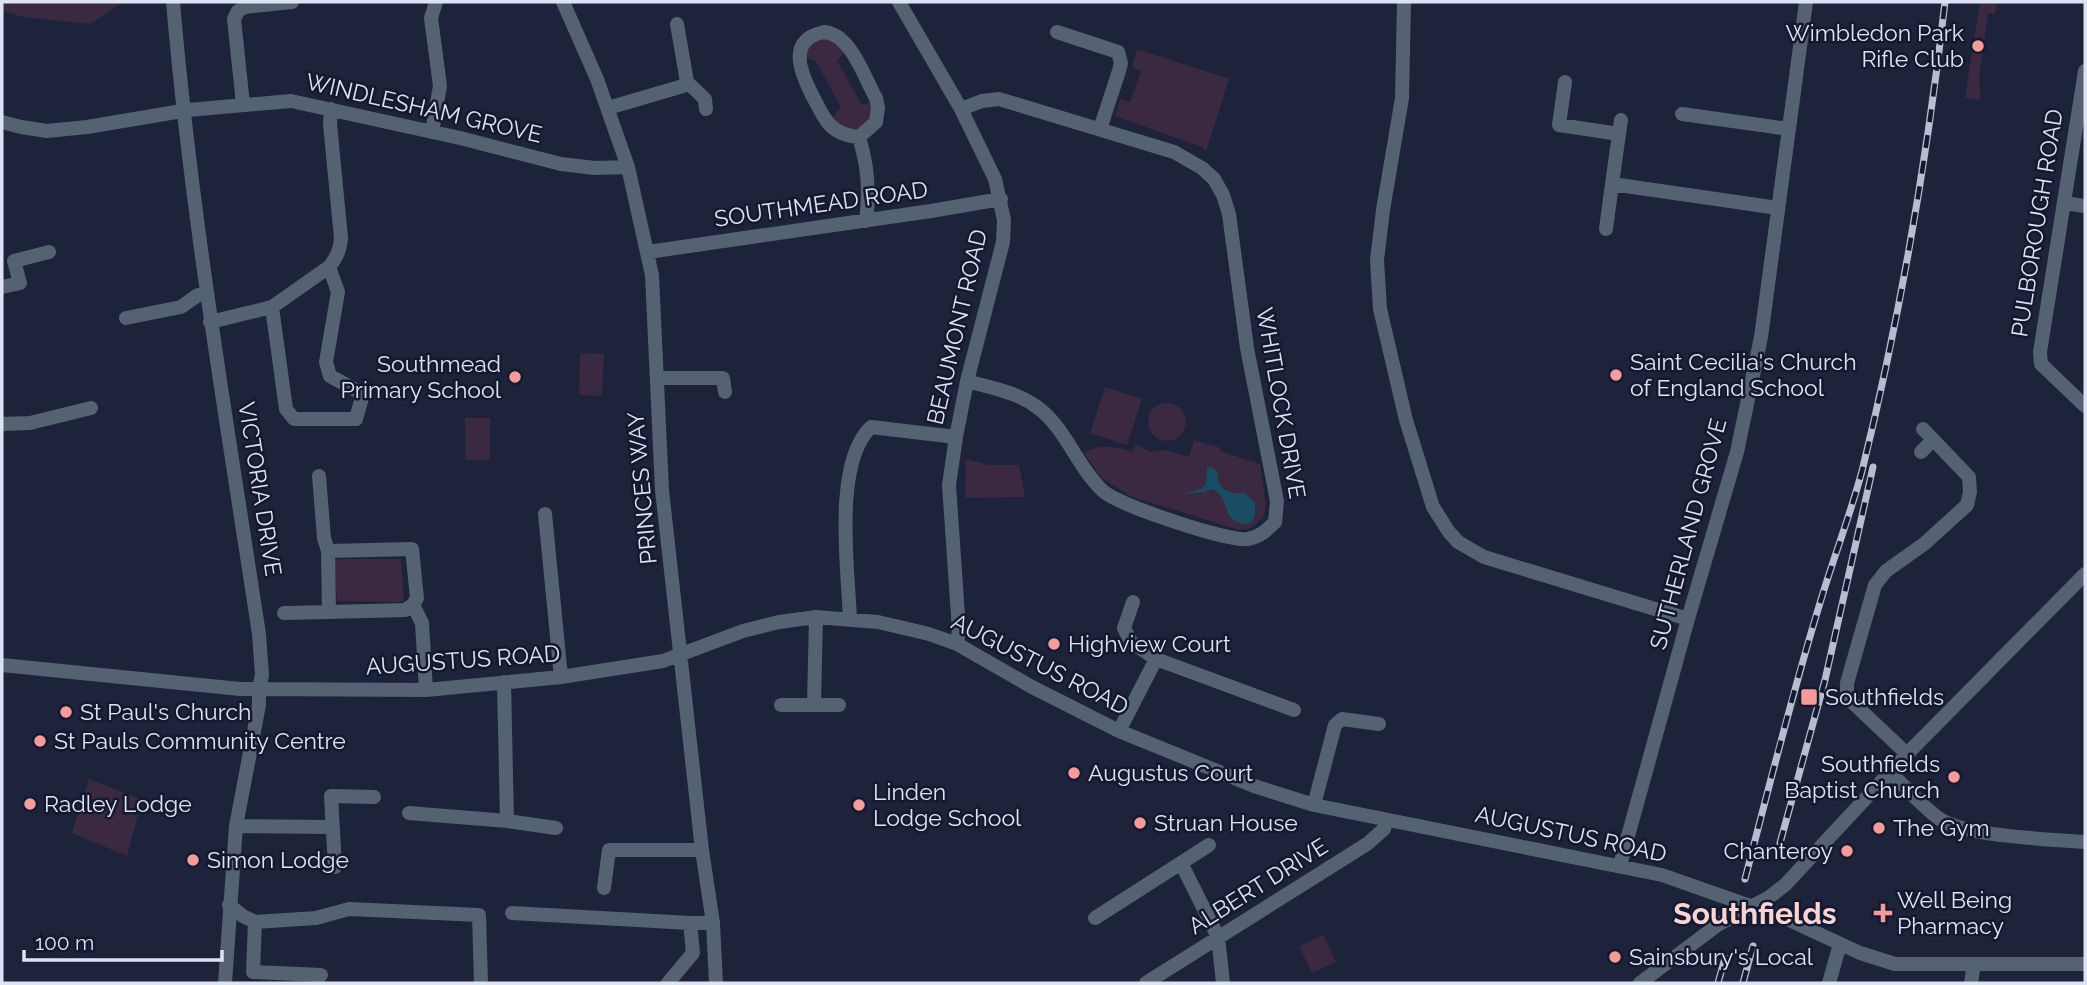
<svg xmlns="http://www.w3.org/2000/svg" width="2087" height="985" viewBox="0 0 2087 985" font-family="Raleway,sans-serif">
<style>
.green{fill:#3b2942}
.water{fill:#184d63}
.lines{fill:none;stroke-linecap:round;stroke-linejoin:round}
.minor{stroke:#546271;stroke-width:14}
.rail-casing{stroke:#b8bdcf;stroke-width:7}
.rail{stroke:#141930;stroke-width:4.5;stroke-dasharray:13;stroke-linecap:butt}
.poi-dot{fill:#f59b99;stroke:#141930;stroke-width:2.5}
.labels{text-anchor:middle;stroke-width:5;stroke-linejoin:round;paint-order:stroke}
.poi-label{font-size:23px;fill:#dee3f4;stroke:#141930;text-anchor:start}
.street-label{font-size:23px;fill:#dee3f4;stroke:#141930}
.district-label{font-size:30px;font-weight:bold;fill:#f8d4d3;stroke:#141930}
</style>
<rect width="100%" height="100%" fill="#1d233a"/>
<path class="green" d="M2,2H123L90,24L24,17L2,11Z
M1980,2H1997L1995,14L1988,13L1979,78L1981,98L1977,100L1965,98Z
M825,37L845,51L837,61L862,105L874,101L875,113L862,128L847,130L832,118L841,107L815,60L803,58L810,43Z
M1137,49L1229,79L1206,151L1202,147L1115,116L1120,99L1130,102L1141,71L1132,67Z
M580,353L604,354L602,396L579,395Z
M1105,387L1142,399L1127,445L1090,433Z
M1148 422a19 19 0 1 1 38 0a19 19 0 1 1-38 0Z
M465,418H490V460H465Z
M1194,440L1221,448L1220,451L1260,464L1266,505L1264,516L1251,528L1239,530L1130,496L1101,477L1084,453C1101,443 1115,447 1132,452L1136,444L1150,452L1165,450L1189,457Z
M966,459L989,465H1019L1025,497L965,498Z
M334,559H401L404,602L337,601Z
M89,779L142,800L127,856L72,833Z
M1323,935L1336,962L1312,973L1299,946Z"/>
<path class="water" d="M1207,467H1212L1218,472C1216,490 1229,494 1244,493L1255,502V515L1251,523L1242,524L1231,518C1224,507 1225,493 1211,489L1204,492L1183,494L1201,489L1206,485Z"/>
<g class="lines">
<path class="minor" d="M173,2C191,214 227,423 259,634L262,675L259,689V705L236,826L225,983
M563,2L597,79L628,167L652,275L662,490L702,850L713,923L716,983
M899,2L961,109L995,179L1004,220L1003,242L967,381L956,437L949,485L959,630L957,644
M1404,2L1402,98L1383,210L1377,260L1380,309L1406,420L1433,507L1449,532L1458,542L1484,557L1688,619
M677,24L687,82
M824,32C851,34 864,77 876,98L878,107L876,122L859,137C847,136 837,133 829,124C822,116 817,104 812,95C800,71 787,40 824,32Z
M1057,32L1118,52L1121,63L1119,71L1100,129
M2085,71L2040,352L2041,364L2085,406
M1565,82L1559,125L1619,134L1612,184L1778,208
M243,104L234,19L238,11L245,7L292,2
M608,108L683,86L687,82L705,99L706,109
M961,109L982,101L999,99L1174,152L1202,168L1214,179L1223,195L1229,214L1247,348L1277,501L1275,522C1267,530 1260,537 1248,539C1228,542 1118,505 1103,491C1077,467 1066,428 1037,407C1017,392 991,388 967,381
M1682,114L1789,129
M2,122L21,127L47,131L87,127L188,110L291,101L460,138L561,164L595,168L628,167
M432,132L440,86L431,18L436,2
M1619,134L1621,120
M859,137C868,166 870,191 866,221
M2064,203L2085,206
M1606,229L1612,184
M648,252L931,211L1001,199
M2,287L20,283L14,261L49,252
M272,307L286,409L294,419H356L363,394L330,376L326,362L338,292L329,267
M126,318L181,307L198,295L206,293
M210,322L272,307L329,267C337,257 340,250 341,238L330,124L331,109
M657,378H723L725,392
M2,424L30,423L91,408
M1921,452L1933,440
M319,476L324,538L328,551L412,549L417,598L413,605L422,623L426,690
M545,514L561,677
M328,551L329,612L405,610L413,605
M1133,602L1124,628L1131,642L1156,659L1294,710
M284,613L329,612
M850,619C848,569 833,463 871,427L956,437
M2,665L240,689L426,690L561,677L663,661L743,631L779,622L816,617L878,622L929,634L957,644L1032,687L1119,731L1254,786L1314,805L1662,875L1787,919L1860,953L1895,964H2085
M781,705H839
M814,705L816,617
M1119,731L1156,659
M1907,754L1852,702L1847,693V683L1875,585L1886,571L1924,544L1967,505L1970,492L1969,477L1923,429
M1890,772C1905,787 1920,804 1937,817C1961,837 2051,839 2085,842
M1314,805L1335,725L1342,719L1379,724
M409,813L507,821L504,682
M507,821L556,828
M236,826L331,827
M1181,863L1209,845
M1620,865L1688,619L1737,452L1761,337L1806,2
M335,867L331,796L374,797
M604,888L609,850H702
M229,905L243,916L255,922
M512,913L690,923H713
M1095,918L1181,863L1218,937L1223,983
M321,975L253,972L255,922L316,918L349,909L479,915L481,983
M668,983L693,953L690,923
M1146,983L1367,844L1384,829L1386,820
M1640,983L1719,924L1768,898L1785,885L1907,754L2085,574
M1829,983L1840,944
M1971,983L1974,964"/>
<g class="rail-casing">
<path id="rail" d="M1780,843L1825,680L1873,467
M1745,879C1769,787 1792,694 1820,603C1833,559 1850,516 1862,471C1900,317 1927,160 1945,2
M1718,983L1725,958
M1743,983L1753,946"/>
</g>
<use href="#rail" class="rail"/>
</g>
<g class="poi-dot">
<circle cx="1978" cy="46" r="7"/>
<circle cx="1616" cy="375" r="7"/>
<circle cx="515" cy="377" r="7"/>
<circle cx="1054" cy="644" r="7"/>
<rect x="1800" y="688" width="18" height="18" rx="3.5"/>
<circle cx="66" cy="712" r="7"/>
<circle cx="40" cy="741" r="7"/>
<circle cx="1074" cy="773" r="7"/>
<circle cx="1954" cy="777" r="7"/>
<circle cx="30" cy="804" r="7"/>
<circle cx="859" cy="805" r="7"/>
<circle cx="1140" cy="823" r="7"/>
<circle cx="1879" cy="828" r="7"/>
<circle cx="1847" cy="851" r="7"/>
<circle cx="193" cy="860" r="7"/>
<path d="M1879.5 902.5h7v7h7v7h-7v7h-7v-7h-7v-7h7z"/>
<circle cx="1615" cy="957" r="7"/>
</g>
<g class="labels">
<g class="poi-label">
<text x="1964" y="41" text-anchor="end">Wimbledon Park<tspan x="1964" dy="26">Rifle Club</tspan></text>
<text x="1630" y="370">Saint Cecilia's Church<tspan x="1630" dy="26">of England School</tspan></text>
<text x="501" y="372" text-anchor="end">Southmead<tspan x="501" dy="26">Primary School</tspan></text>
<text x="1068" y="652">Highview Court</text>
<text x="1825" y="705">Southfields</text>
<text x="80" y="720">St Paul's Church</text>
<text x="54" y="749">St Pauls Community Centre</text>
<text x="1940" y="772" text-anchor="end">Southfields<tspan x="1940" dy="26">Baptist Church</tspan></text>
<text x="1088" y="781">Augustus Court</text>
<text x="873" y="800">Linden<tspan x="873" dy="26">Lodge School</tspan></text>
<text x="44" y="812">Radley Lodge</text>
<text x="1154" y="831">Struan House</text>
<text x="1893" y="836">The Gym</text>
<text x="1833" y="859" text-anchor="end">Chanteroy</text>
<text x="207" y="868">Simon Lodge</text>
<text x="1897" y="908">Well Being<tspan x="1897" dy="26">Pharmacy</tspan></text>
<text x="1629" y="965">Sainsbury's Local</text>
</g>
<g class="street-label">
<text transform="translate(424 108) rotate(13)" y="8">WINDLESHAM GROVE</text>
<text transform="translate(821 204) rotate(-8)" y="8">SOUTHMEAD ROAD</text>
<text transform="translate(2037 223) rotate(-81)" y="8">PULBOROUGH ROAD</text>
<text transform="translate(957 327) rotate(-77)" y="8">BEAUMONT ROAD</text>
<text transform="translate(1281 403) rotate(80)" y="8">WHITLOCK DRIVE</text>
<text transform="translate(642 488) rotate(-95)" y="8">PRINCES WAY</text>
<text transform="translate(260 489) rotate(81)" y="8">VICTORIA DRIVE</text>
<text transform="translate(1688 534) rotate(-75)" y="8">SUTHERLAND GROVE</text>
<text transform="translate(463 660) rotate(-4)" y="8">AUGUSTUS ROAD</text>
<text transform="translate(1040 664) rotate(27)" y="8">AUGUSTUS ROAD</text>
<text transform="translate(1571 834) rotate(12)" y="8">AUGUSTUS ROAD</text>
<text transform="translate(1258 886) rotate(-32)" y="8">ALBERT DRIVE</text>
</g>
<g class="district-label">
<text x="1755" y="924">Southfields</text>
</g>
</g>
<rect width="2087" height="985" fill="none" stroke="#dee3f4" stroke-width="7"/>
<path d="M24 950v10h198v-10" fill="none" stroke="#dee3f4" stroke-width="3.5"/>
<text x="35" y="950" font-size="21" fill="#dee3f4" stroke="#141930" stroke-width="5" paint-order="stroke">100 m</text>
</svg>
